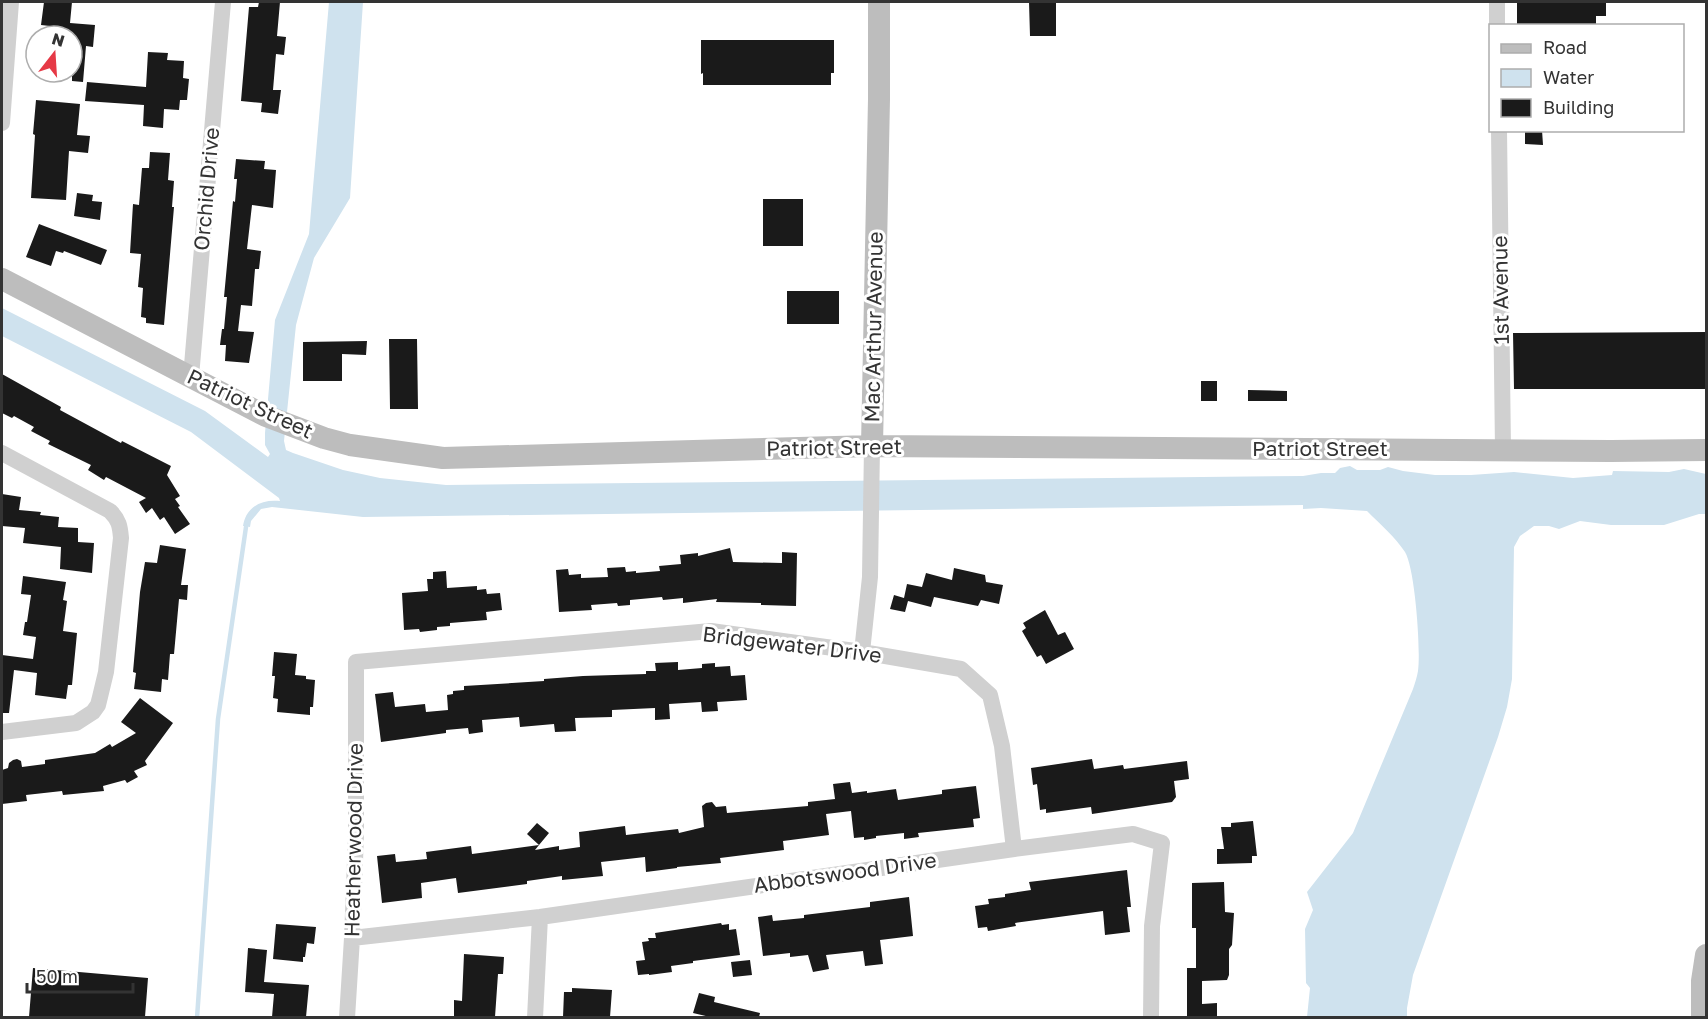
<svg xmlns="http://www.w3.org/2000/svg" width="1708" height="1019" viewBox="0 0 1708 1019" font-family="'Golos Text',sans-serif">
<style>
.water{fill:#cfe2ee}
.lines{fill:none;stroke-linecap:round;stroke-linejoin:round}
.stream{stroke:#cfe2ee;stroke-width:4.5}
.building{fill:#1a1a1a}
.street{stroke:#d0d0d0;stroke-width:16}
.secondary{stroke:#bdbdbd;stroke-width:22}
.labels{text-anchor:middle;stroke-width:6;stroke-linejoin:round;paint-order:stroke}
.street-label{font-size:21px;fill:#333;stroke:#fff}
</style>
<rect width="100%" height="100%" fill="#fff"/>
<path class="water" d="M329,2H363L350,198L314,258L296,325L284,441L286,450L293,453L343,470L380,478L446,485L1303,476L1321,473H1335L1340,468L1350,466L1357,470H1380L1388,467L1403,471L1435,475H1471L1514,472L1573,478L1612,475L1613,471L1669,472L1684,469L1706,474V514H1699L1664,525H1611L1580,521L1559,529L1549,526H1534L1520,536L1514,547L1512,679L1507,707L1498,737L1413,975L1407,1008V1017H1307L1310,988L1306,983L1305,929L1313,910L1307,892L1353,833L1413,689C1415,683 1417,677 1418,671C1421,650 1415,568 1405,552C1395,537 1380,524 1367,511L1321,508L1303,509V505L363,517L272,507L261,509L251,521L250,527L243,526C246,507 261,499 280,501L279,498L191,432L2,336V308L205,411L268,457L270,454L265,445V433L275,320L309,234Z"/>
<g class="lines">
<path class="stream" d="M197,1018L218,719L246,527"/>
</g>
<path class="building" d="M44,2L54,3V2H72L70,23L95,25L93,47L86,46L83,82L72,81V36L49,35L50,26L41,25Z
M259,2H280L277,36L286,37L284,55L276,54L273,90H281L278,114L261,112L262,103L241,101L249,7H258Z
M1029,2H1056V36H1030Z
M1517,2H1606V16H1596V26H1517Z
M701,40H834V73H831V85H703V73L701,74Z
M148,52L168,53L167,60L184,61L183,78L189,79L187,100H180L179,110L164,109L163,128L143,126L144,105L85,101L87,82L146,87Z
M36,100L80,104L77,135L90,136L88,153L69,151L66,200L31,198L35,135L33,134Z
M1525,130H1542L1543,145L1525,144Z
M150,152L170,153L168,180L174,181L172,207H174L164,325L146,323V318L141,317L143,288L138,287L141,254L130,253L133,204L139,205L142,168H149Z
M236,159L265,161L264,169L276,170L273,208L252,205L247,249L261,251L259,269H255L252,306L241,305L238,331L254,332L249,363L225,361L226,345H220L222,329H224L227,297H224L233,201L235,202L237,179H234Z
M77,193L93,195L92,201L102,202L100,220L74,216Z
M763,199H803V246H763Z
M39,224L107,250L101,265L64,251L63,253L56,251L51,266L26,257Z
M787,291H839V324H787Z
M1707,332V389H1514L1513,333Z
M389,339H417L418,409H390Z
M367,341L366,355L342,354V381H303V342Z
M2,374L61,407L60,410L121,443L122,441L171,466L167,475L180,496L175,499L180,506L178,507L190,524L175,534L164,517L160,520L152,508L146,513L139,502L146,498L106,477L104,480L88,470L91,465L48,444L50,441L31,431L34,427L14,416L12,418L2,413Z
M1201,381H1217V401H1201Z
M1248,390L1287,391V401H1248Z
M2,494L21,497L19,510L41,512L40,515L59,517L58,527L78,528V542L94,543L92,573L60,569L61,547L23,543L25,528L2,526Z
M160,545L186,549L181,585H188L187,600L179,599L174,654H170L168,680L162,679L161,692L134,689L136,673L133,672L140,592L145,562L157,563Z
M730,548L733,562L782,563V552L797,553L796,606L761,605V603L716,602L717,599L683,603V598L663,600L662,597L630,600V605L618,606L617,603L591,605L592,610L559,612L556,570L568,569L569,575L581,574V578L608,577L607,568L625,567L626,572L636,571V573L660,571L659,566L681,564L680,555L698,553V556Z
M954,568L985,575L986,582L1003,585L999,604L981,600L978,606L934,597L931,607L908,601L905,612L890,609L894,595L904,598L907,584L922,587L926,573L952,580Z
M446,571L447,588L477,586V590L486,589L487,594L500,593L502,610L486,612L487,620L450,623V626L437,627V630L420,632L419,629L404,630L402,593L428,591L427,579H433V572Z
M23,576L66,582L63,600L67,601L63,631L77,633L72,685H68L66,699L35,695L37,673L14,670L9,713H2V655L33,659L36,637L23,635L25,622H27L31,595L21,594Z
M1045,610L1058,635L1065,632L1074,649L1046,664L1041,655L1037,657L1022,631L1026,628L1023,623Z
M274,652L297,654L295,675L306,676V679L315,680L313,707H310V715L277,712L278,699L273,698L275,676H272Z
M678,662V670L702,668V664L715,663V667L730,666L731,676L745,675L747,700L717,702L718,711L702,712L701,702L669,704L670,719L655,720V708L612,710V717L575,718L576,731L555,732L554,724L520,727L519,717L482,720L483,732L469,734L468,728L446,730V733L381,742L375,694L393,692L395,707L425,704L426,712L448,710L447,695L453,694V691L464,690V686L544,681V679L583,676L646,674V671H656L655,663Z
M140,698L173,723L145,761L147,765L134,771L138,777L127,783L125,780L103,786L104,791L63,795L62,791L26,795L27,801L2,804V770L8,768L9,763L13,760L17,759L21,761L22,767L45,764V760L95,753L110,744L112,747L136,733L121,722Z
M1092,759L1094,769L1123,765L1124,769L1187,761L1189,779L1174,781L1176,797L1172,802L1092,814L1091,807L1046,813V809L1040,810L1037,784L1033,785L1031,768Z
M850,782L852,793L867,791V793L896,789L898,800L942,794V790L976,786L980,818L973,819L974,827L918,833L919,837L904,839V833L876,836V838L864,840V837L854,838L851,811L826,814L829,835L783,841L784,850L720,858L721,863L677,867V868L646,872L645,857L601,862L603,876L562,880V876L527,881V884L458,893L456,878L421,883L422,898L382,903L377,856L395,854L396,862L427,859L426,852L471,846L472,854L539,845L535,850L559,846V850L580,847L579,832L625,826L626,835L678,829L679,833L704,827L702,806L706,803L712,802L716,807L726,806L727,813L808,806V802L835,799L833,784Z
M1253,821L1257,856H1252V863L1217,864V849H1224L1221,827H1231V823Z
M537,823L549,833L539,845L527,834Z
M1127,870L1131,907H1127L1130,932L1105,935L1103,911L1015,923L1016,926L988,931L987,927L978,928L975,906L989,904L988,899L1005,897V894L1031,890L1029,882Z
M1224,882L1225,912L1234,913L1232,945L1229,949V975L1227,980L1202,981V1004L1217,1003V1017H1187V968H1196V928H1192V883Z
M909,897L913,936L880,940L883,964L865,966L863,951L826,955L829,969L813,972L808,955L790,957V953L763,956L758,917L772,915L773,921L804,918V915L870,907V902Z
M721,923L722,925L729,924V930L736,929L740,955L693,961V963L671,966L672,972L649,975V974L638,975L636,961L645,960L642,942L649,941L648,938H656L655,933Z
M276,924L316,927L314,944L307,943L305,957H303V962L273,959Z
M248,948L267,950L264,982L309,985L306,1017H272L274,994L245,992Z
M464,954L504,957L503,974H498L495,1017H459V1016H454V1000L462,1001Z
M750,960L752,975L733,977L731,962Z
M33,968L148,978L145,1017H29Z
M572,988L612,990L610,1017H563L564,992H572Z
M699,993L715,997L714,1002L760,1013L759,1017H710L693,1013Z"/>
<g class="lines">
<path class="street" d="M1497,2V26
M2,123L11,2
M1499,130L1503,450
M191,377L223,2
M2,453L110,511C119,520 120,526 121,538L106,672L100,697L98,705L93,712L76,723L2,732
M862,652L870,577L872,446
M352,938L540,917L1014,849L1133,834L1162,843L1152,926L1151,1018
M347,1018L352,938L356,835V662L711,631L862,652L961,669L990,695L1002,746L1014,849
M535,1018L540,917"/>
<path class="secondary" d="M2,279L266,416L324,438L350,445L443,458L872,446L1611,451L1706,450
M872,446L879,99V2
M1702,1018V981L1706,955"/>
</g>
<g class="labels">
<g class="street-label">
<text transform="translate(207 189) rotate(-85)" y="7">Orchid Drive</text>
<text transform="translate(1501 290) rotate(-91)" y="7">1st Avenue</text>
<text transform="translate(874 327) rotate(-89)" y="7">Mac Arthur Avenue</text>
<text transform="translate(250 404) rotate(25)" y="7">Patriot Street</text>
<text transform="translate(834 448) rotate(-1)" y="7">Patriot Street</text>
<text x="1320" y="456">Patriot Street</text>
<text transform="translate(792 645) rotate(7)" y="7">Bridgewater Drive</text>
<text transform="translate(354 840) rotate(-89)" y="7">Heatherwood Drive</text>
<text transform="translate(845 873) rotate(-8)" y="7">Abbotswood Drive</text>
</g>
</g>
<rect width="1708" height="1019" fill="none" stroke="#333333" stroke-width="6"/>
<rect x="1489" y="24" width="195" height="108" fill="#ffffff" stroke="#adadad" stroke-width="1.5"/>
<rect x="1501" y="44" width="30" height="9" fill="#bdbdbd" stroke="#adadad" stroke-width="1.5"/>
<text x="1543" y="54" font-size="18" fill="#333333">Road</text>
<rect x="1501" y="69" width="30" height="18" fill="#cfe2ee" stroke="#adadad" stroke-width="1.5"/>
<text x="1543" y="84" font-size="18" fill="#333333">Water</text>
<rect x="1501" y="99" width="30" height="18" fill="#1a1a1a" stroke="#adadad" stroke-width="1.5"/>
<text x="1543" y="114" font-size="18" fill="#333333">Building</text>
<g transform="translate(54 54) rotate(17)"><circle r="28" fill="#ffffff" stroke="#adadad" stroke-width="1.5"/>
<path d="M0-4.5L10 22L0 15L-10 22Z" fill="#e63946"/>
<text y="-9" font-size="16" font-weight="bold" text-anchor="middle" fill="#333333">N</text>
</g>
<path d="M27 983v9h106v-9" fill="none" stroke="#333333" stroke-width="3"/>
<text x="36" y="983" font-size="18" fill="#333333" stroke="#ffffff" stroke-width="4.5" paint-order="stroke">50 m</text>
</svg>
